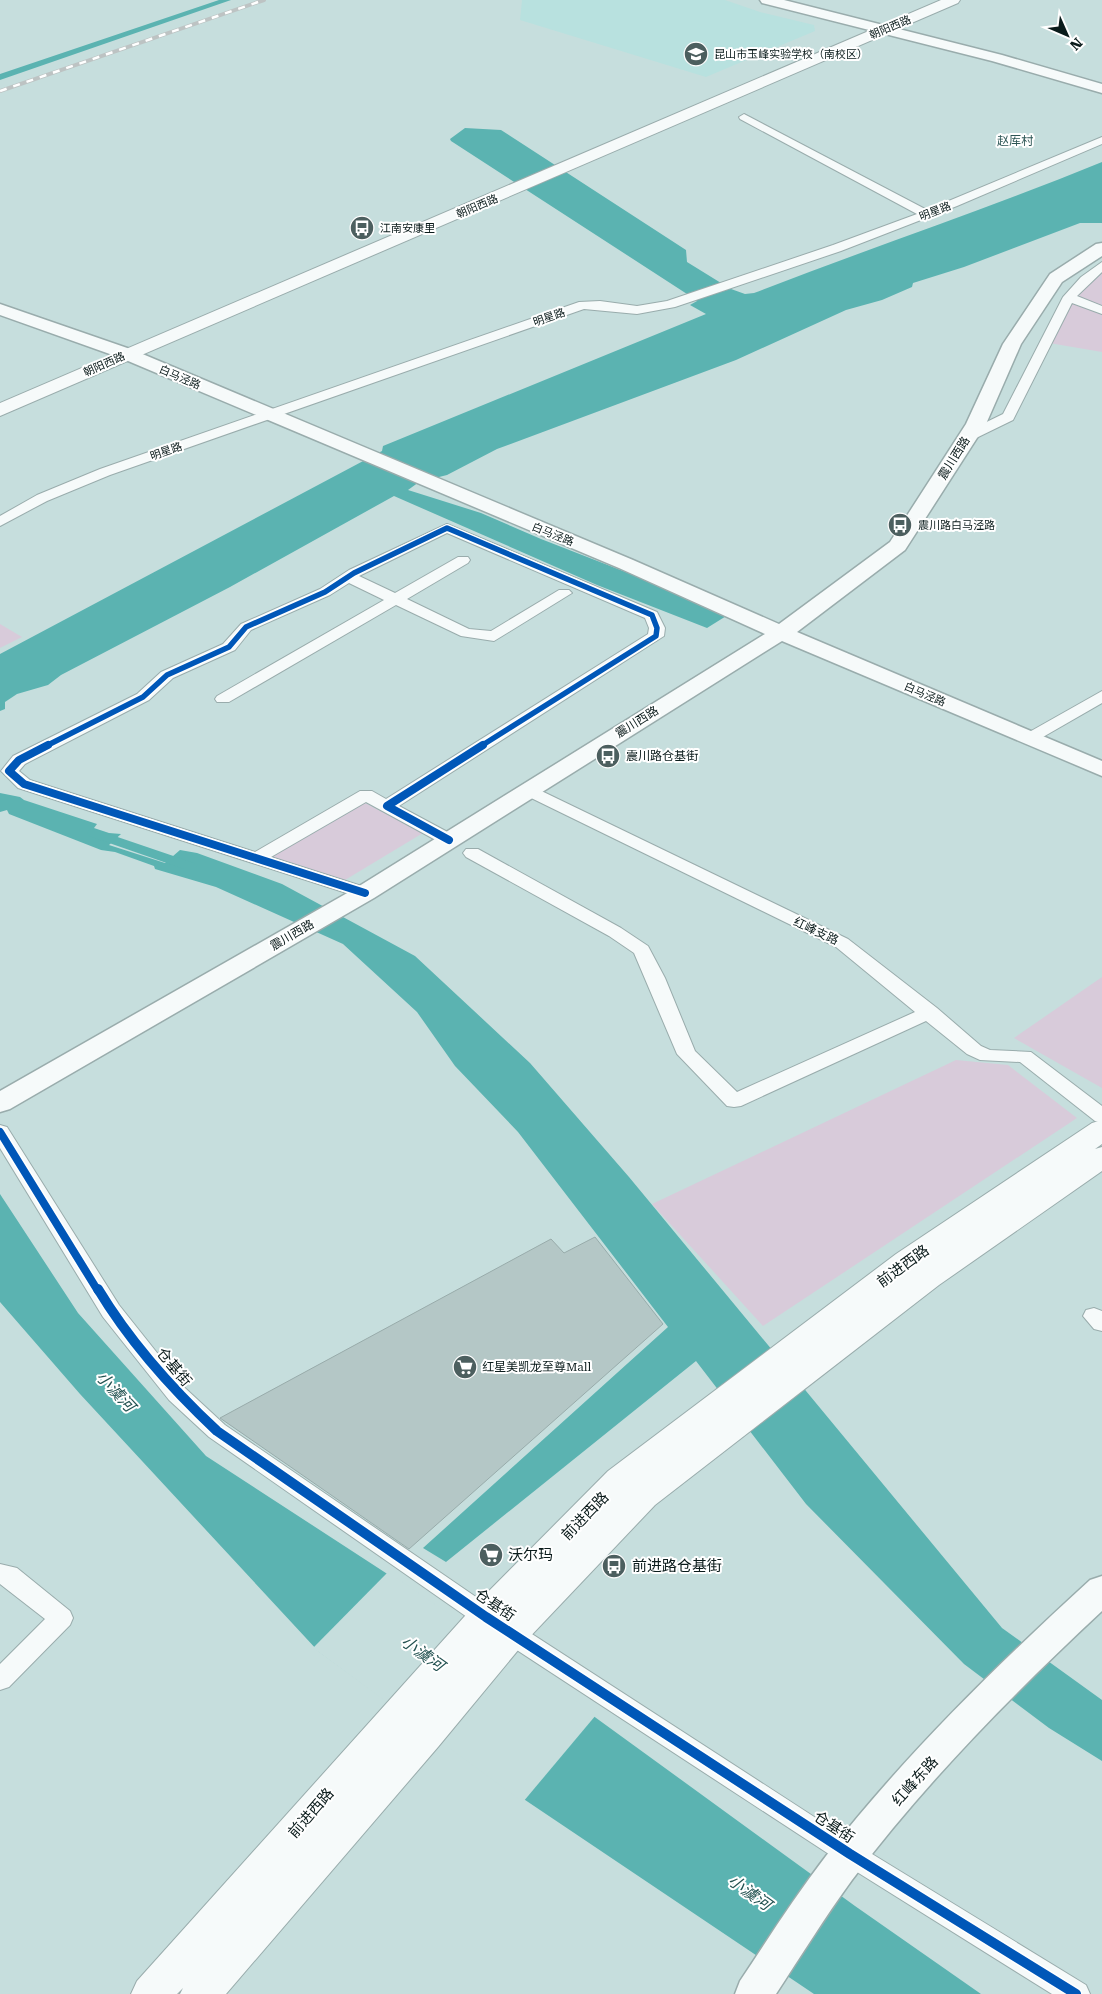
<svg xmlns="http://www.w3.org/2000/svg" width="1102" height="1994" viewBox="0 0 1102 1994" font-family="'Roboto Serif','Noto Sans SC',serif">
<style>
.built{fill:#b8e1df}
.green{fill:#d8cbda}
.water{fill:#5bb3b1}
.pier{fill:#c6dedd}
.lines{fill:none;stroke-linecap:round;stroke-linejoin:round}
.canal{fill:#5bb3b1;fill-rule:evenodd}
.building{fill:#b4c7c6;stroke:#98abaa}
.street-casing{stroke:#99acac;stroke-width:2}
.secondary-casing{stroke:#99acac;stroke-width:3}
.primary-casing{stroke:#99acac;stroke-width:2}
.street{fill:#f6fafa;fill-rule:evenodd}
.secondary{fill:#f6fafa;fill-rule:evenodd}
.primary{fill:#f6fafa;fill-rule:evenodd}
.rail-casing{stroke:#bdc3c3;stroke-width:4}
.rail{stroke:#fff;stroke-width:2.5;stroke-dasharray:7;stroke-linecap:butt}
.cycleway-far2-casing{stroke:#fff;stroke-width:8}
.cycleway-far1-casing{stroke:#fff;stroke-width:11}
.cycleway-casing{stroke:#fff;stroke-width:13}
.cycleway-far2{stroke:#0057b8;stroke-width:5.5}
.cycleway-far1{stroke:#0057b8;stroke-width:8}
.cycleway{stroke:#0057b8;stroke-width:10}
.labels{text-anchor:middle;stroke-width:4;stroke-linejoin:round;paint-order:stroke}
.far-street-label{font-size:11px;fill:#0a1b1b;stroke:#fff}
.far-poi-label{font-size:11px;fill:#0a1b1b;stroke:#fff;text-anchor:start}
.far-quarter-label{font-size:12px;fill:#2d5655;stroke:#fff}
.street-label{font-size:12px;fill:#0a1b1b;stroke:#fff}
.poi-label{font-size:12px;fill:#0a1b1b;stroke:#fff;text-anchor:start}
.near-street-label{font-size:15px;fill:#0a1b1b;stroke:#fff}
.near-poi-label{font-size:15px;fill:#0a1b1b;stroke:#fff;text-anchor:start}
.near-water-label{font-size:16px;font-style:italic;fill:#235251;stroke:#fff}
</style>
<rect width="100%" height="100%" fill="#c6dedd"/>
<path class="built" d="M522,0H725L760,12L814,25L815,31L706,77L520,20Z"/>
<path class="green" d="M1102,271V306L1074,296Z
M1071,301L1102,312V352L1049,343Z
M0,624L22,637L0,648Z
M365,803L423,833L345,880L272,858L281,850Z
M1102,977V1088L1014,1038Z
M956,1060L1008,1065L1077,1118L763,1326L652,1204Z"/>
<path class="water" d="M465,128L501,130L686,250L687,262L721,283L687,294L451,141L450,139Z
M1102,162V223H1080L964,267L913,283L912,287L882,300L846,310L736,360L497,449L447,475L419,482L408,490L481,513L541,539L731,613L707,628L597,585L394,496L230,587L61,675L48,685L17,694L5,702V709L0,711V654L382,451L383,446L706,314L690,305L697,301L695,299L736,285L731,289L745,294L754,293C870,248 987,209 1102,162Z
M0,793L20,797L24,800L97,824L94,828L109,833L121,834L109,845L165,863L180,850L197,853L282,884L415,956L530,1063L629,1177L1002,1628L1102,1700V1761L1049,1728L964,1664L806,1504L696,1361L446,1562L423,1548L668,1327L518,1132L455,1066L417,1012L343,944L216,887L155,869L154,866L115,852L101,850L9,814L7,810L0,812Z
M0,1194L78,1313L206,1456L392,1577L581,1707L855,1906L981,1994H814L497,1781L318,1651L80,1394L0,1302Z"/>
<path class="pier" d="M388,1572L596,1715L523,1802L313,1648Z"/>
<g class="lines">
<path class="canal" d="M219,0H231L0,80V74Z
M94,829L194,863L197,866L194,869H184L89,836L87,833L89,830Z"/>
</g>
<path class="building" d="M595,1237L663,1324L409,1549L220,1418L551,1239L564,1253Z"/>
<g class="lines">
<g class="street-casing">
<path id="street" d="M744,114L927,210L1102,137V144L957,206L841,251L675,307L637,314L584,309L110,475L47,501L0,526V516L37,495L100,469L579,302L600,301L637,306L667,301L833,245L917,214L740,119L739,117Z
M1102,262V272L1077,296L1102,306V314L1072,303L1013,420L972,440H962L960,437L962,434L1003,414L1063,297L1081,277Z
M447,524L657,612L665,628L664,636L399,806L455,836L458,840L455,844H443L366,802L271,857L371,889L374,893L371,897H359L18,788L1,771L13,756L137,694L161,672L223,644L241,624L320,589L349,570ZM447,533L645,618L649,628L648,634L386,799L372,791H360L255,852L30,780L19,771L25,764L149,700L173,678L235,650L251,630L330,595L349,583L384,600L217,696L215,699L217,702H229L396,605L461,636L494,641L572,593L569,590H559L491,631L469,629L407,599L468,563L470,560L468,557H458L395,593L359,576Z
M1102,691V703L1036,741H1024L1022,738L1024,735Z
M529,785L848,939L937,1008L981,1046L990,1050L1031,1052L1102,1106V1123L1095,1121L1020,1062L980,1060L967,1054L926,1021L741,1106L734,1107L727,1106L677,1054L634,953L609,936L466,857L463,853L466,849H478L621,928L648,946L665,978L695,1051L737,1092L915,1012L836,947L523,794L521,790L523,786Z
M0,1125L7,1127L119,1305L185,1388L225,1425L495,1610L859,1846L1086,1985L1090,1994H1052L841,1862L477,1624L209,1437L169,1400L103,1317L0,1148Z
M1094,1308L1102,1311V1331L1094,1329L1083,1316L1086,1310Z
M0,1564L17,1568L70,1611L73,1618L70,1625L9,1687L0,1690V1664L45,1619L0,1584Z"/>
</g>
<g class="secondary-casing">
<path id="secondary" d="M760,0H784L1002,55L1102,84V93L992,61L762,3Z
M1102,243V256L1062,282L1021,344L986,424L905,550L797,632L1102,761V776L782,641L374,898L10,1109L0,1112V1091L356,888L765,634L619,568L121,358L0,315V304L133,350L633,560L779,624L890,542L966,424L1003,344L1050,274L1096,244Z
M1102,1576V1611C1013,1694 925,1783 852,1880C825,1917 801,1956 776,1994H735L740,1981C768,1939 795,1896 826,1856C904,1756 996,1666 1090,1580Z"/>
</g>
<g class="primary-casing">
<path id="primary" d="M941,0H960L958,3L0,416V403Z
M1102,1120V1144L1095,1149L1102,1147V1171L939,1285L655,1505L524,1643L438,1747L226,1994H180L183,1988L177,1994H131L137,1981L473,1607L608,1471L896,1254L1092,1123Z"/>
</g>
<use href="#street" class="street"/>
<use href="#secondary" class="secondary"/>
<use href="#primary" class="primary"/>
<g class="rail-casing">
<path id="rail" d="M0,91L264,0"/>
</g>
<use href="#rail" class="rail"/>
<g class="cycleway-far2-casing">
<path id="cycleway-far2" d="M46,746L143,697L167,675L229,647L246,627L325,592L354,573L447,528L652,615L657,628L656,636L481,746"/>
</g>
<g class="cycleway-far1-casing">
<path id="cycleway-far1" d="M48,745L19,760L9,771L24,784L365,893
M449,840L387,806L483,745
M0,1132L98,1291"/>
</g>
<g class="cycleway-casing">
<path id="cycleway" d="M98,1289C130,1342 172,1389 217,1431L486,1617L850,1854L1076,1994"/>
</g>
<use href="#cycleway-far2" class="cycleway-far2"/>
<use href="#cycleway-far1" class="cycleway-far1"/>
<use href="#cycleway" class="cycleway"/>
</g>
<defs>
<g id="school-disc" transform="scale(1.25)"><circle r="9.5" fill="#4c5f5f" stroke="#fff"/><path d="M0-5L7-2L0 1L-7-2ZM-4 1L0 2.5L4 1V4Q0 6-4 4Z" fill="#fff"/></g>
<g id="bus-disc" transform="scale(1.25)"><circle r="9.5" fill="#4c5f5f" stroke="#fff"/><path d="M-5-6H5V4H4V6H2V4H-2V6H-4V4H-5ZM-3.5-4V0h7V-4ZM-3.5 1.2v1.5H-2V1.2ZM2 1.2v1.5H3.5V1.2Z" fill="#fff"/></g>
<g id="supermarket-disc" transform="scale(1.25)"><circle r="9.5" fill="#4c5f5f" stroke="#fff"/><path d="M-6-5.5h2.5l.6 2H6L4.5 2H-2.5L-4.4-4H-6ZM-1.5 3.2a1.3 1.3 0 1 0 .1 0ZM3 3.2a1.3 1.3 0 1 0 .1 0Z" fill="#fff"/></g>
</defs>
<g fill-rule="evenodd">
<use href="#school-disc" x="696" y="54"/>
<use href="#bus-disc" x="362" y="228"/>
<use href="#bus-disc" x="900" y="525"/>
<use href="#bus-disc" x="608" y="756"/>
<use href="#supermarket-disc" x="465" y="1367"/>
<use href="#supermarket-disc" x="491" y="1555"/>
<use href="#bus-disc" x="614" y="1566"/>
</g>
<g class="labels">
<g class="far-street-label">
<text transform="translate(890 27) rotate(-23)" y="4">朝阳西路</text>
<text transform="translate(477 206) rotate(-23)" y="4">朝阳西路</text>
<text transform="translate(935 211) rotate(-21)" y="4">明星路</text>
<text transform="translate(549 317) rotate(-19)" y="4">明星路</text>
<text transform="translate(104 364) rotate(-24)" y="4">朝阳西路</text>
<text transform="translate(180 377) rotate(23)" y="4">白马泾路</text>
<text transform="translate(166 451) rotate(-19)" y="4">明星路</text>
<text transform="translate(553 534) rotate(22)" y="4">白马泾路</text>
<text transform="translate(925 694) rotate(23)" y="4">白马泾路</text>
</g>
<g class="far-poi-label">
<text x="714" y="58">昆山市玉峰实验学校（南校区）</text>
<text x="380" y="232">江南安康里</text>
<text x="918" y="529">震川路白马泾路</text>
</g>
<g class="far-quarter-label">
<text x="1015" y="145">赵厍村</text>
</g>
<g class="street-label">
<text transform="translate(954 458) rotate(-58)" y="4">震川西路</text>
<text transform="translate(637 722) rotate(-32)" y="4">震川西路</text>
<text transform="translate(816 931) rotate(25)" y="4">红峰支路</text>
<text transform="translate(292 935) rotate(-30)" y="4">震川西路</text>
</g>
<g class="poi-label">
<text x="626" y="760">震川路仓基街</text>
<text x="482" y="1371">红星美凯龙至尊Mall</text>
</g>
<g class="near-street-label">
<text transform="translate(903 1266) rotate(-36)" y="5">前进西路</text>
<text transform="translate(174 1367) rotate(50)" y="5">仓基街</text>
<text transform="translate(585 1516) rotate(-46)" y="5">前进西路</text>
<text transform="translate(495 1605) rotate(34)" y="5">仓基街</text>
<text transform="translate(915 1781) rotate(-48)" y="5">红峰东路</text>
<text transform="translate(311 1813) rotate(-49)" y="5">前进西路</text>
<text transform="translate(834 1827) rotate(33)" y="5">仓基街</text>
</g>
<g class="near-poi-label">
<text x="508" y="1560">沃尔玛</text>
<text x="632" y="1571">前进路仓基街</text>
</g>
<g class="near-water-label">
<text transform="translate(116 1391) rotate(47)" y="6">小澞河</text>
<text transform="translate(423 1653) rotate(36)" y="6">小澞河</text>
<text transform="translate(750 1892) rotate(36)" y="6">小澞河</text>
</g>
</g>
<g transform="translate(1067 35) rotate(135)" stroke="#ffffff" stroke-width="4" paint-order="stroke">
<path d="M0-4L9 19L0 12L-9 19Z" fill="#0a1b1b"/>
<text y="-8" font-size="14" font-weight="bold" text-anchor="middle" fill="#0a1b1b">N</text>
</g>
</svg>
